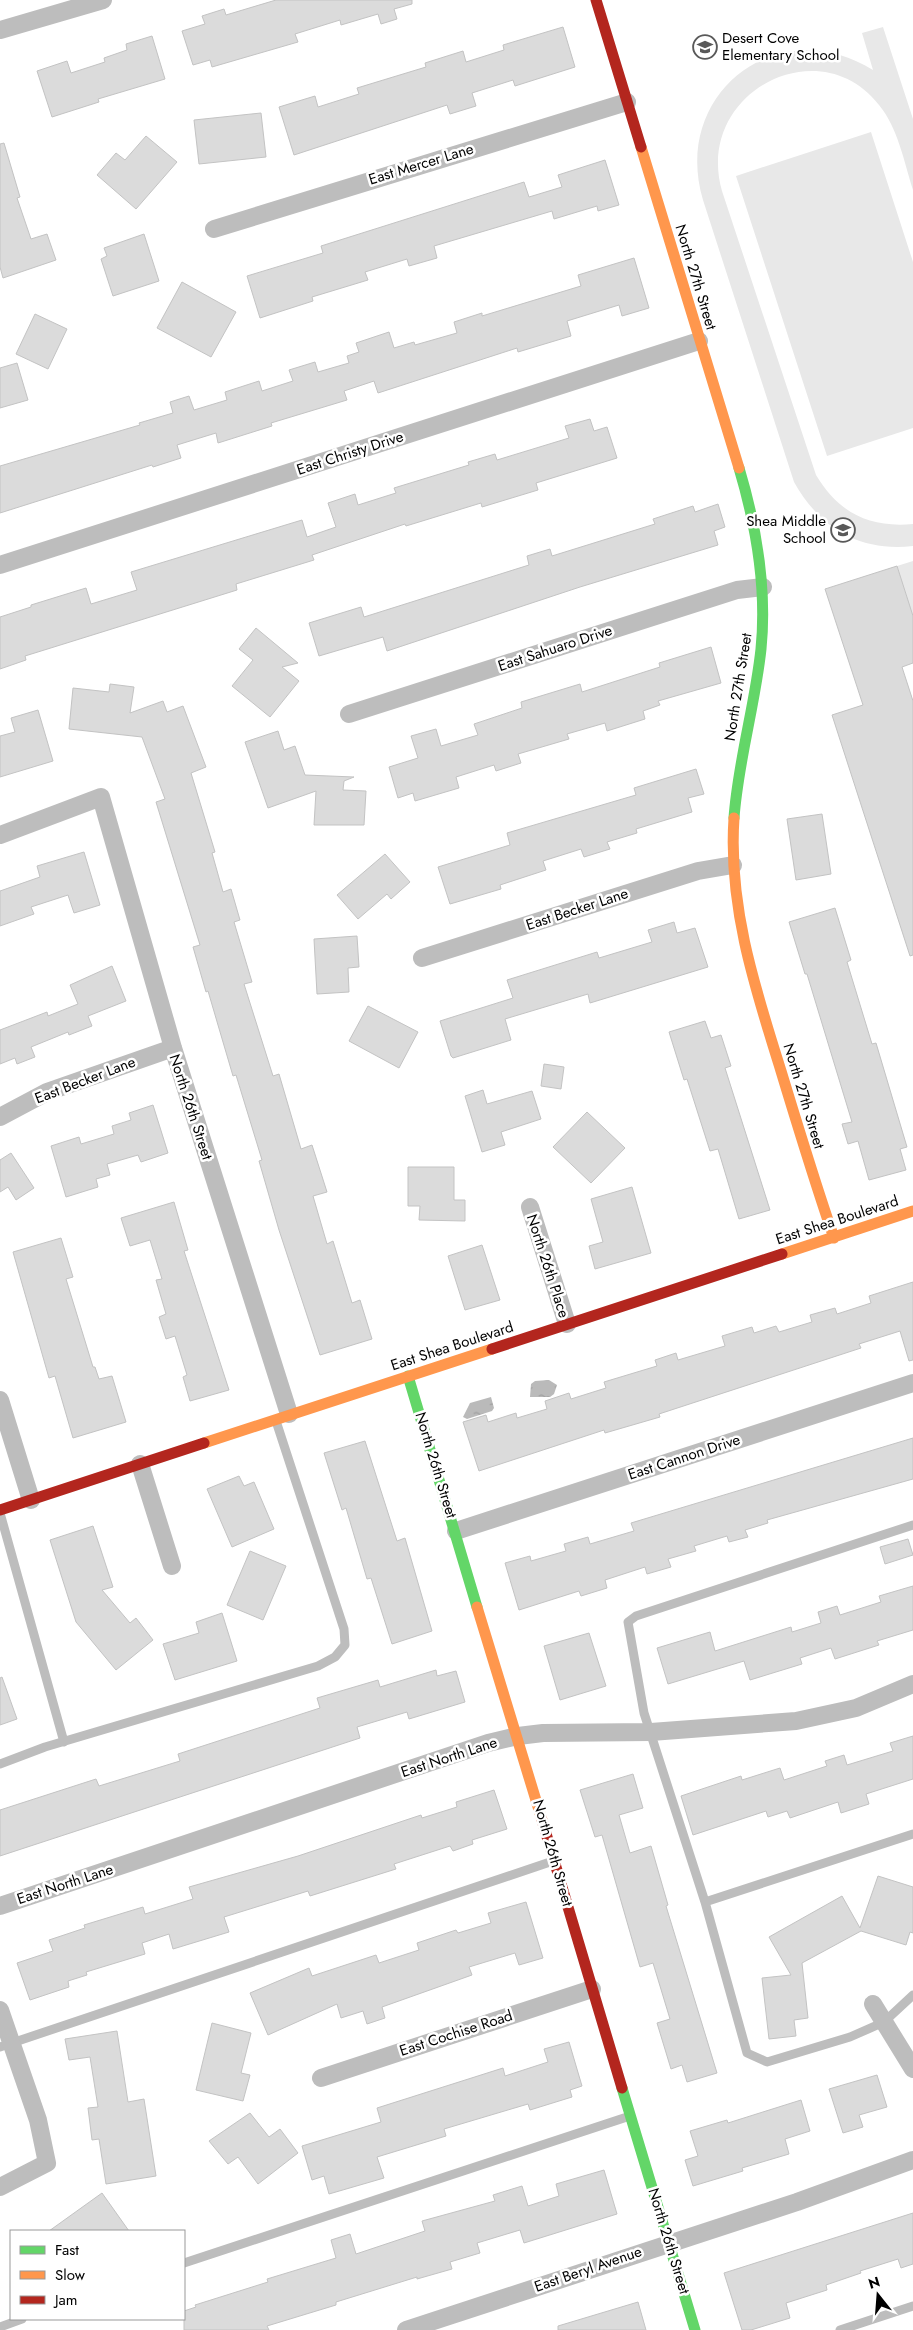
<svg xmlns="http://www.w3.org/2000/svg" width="913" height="2330" viewBox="0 0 913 2330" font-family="Jost,sans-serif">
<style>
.park{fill:#e8e8e8}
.water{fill:url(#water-ripples)}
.building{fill:#dbdbdb;stroke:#c3c3c3}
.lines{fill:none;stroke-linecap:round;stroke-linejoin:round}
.lane{stroke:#bdbdbd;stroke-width:9}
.street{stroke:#bdbdbd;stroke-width:18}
.fast{stroke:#63d668;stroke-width:11}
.slow{stroke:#ff974d;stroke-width:11}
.jam{stroke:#b3261e;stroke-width:11}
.labels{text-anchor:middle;stroke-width:5;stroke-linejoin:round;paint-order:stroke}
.poi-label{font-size:15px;fill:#000;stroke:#fff;text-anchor:start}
.street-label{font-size:15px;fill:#000;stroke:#fff}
</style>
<defs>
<pattern id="water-ripples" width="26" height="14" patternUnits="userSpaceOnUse" patternTransform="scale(1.25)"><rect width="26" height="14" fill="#bababa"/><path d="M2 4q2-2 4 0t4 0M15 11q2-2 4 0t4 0" fill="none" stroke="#9e9e9e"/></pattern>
</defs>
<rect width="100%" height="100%" fill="#fff"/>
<path class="park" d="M883,27L913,119V190C904,162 898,128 879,105C819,28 694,93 722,191L816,475C839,513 869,528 913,524V546C859,552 820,528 794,482L703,200C671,93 778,11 873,70L862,33Z
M871,132L913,262V428L827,456L736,176Z
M913,561V616L897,566Z"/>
<path class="water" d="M549,1380L557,1385L554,1394L550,1397H530L531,1384L535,1381Z
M491,1397L494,1408L492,1411L467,1419L463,1417L470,1403Z"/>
<path class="building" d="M276,0H412V4L394,9L397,19L381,24L378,14L341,25L340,20L295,34L298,42L212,67L210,60L193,65L182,31L205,24L202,16L224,9L226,15Z
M563,27L575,67L515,86L513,80L472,93L476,106L450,114L447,105L294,155L279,107L315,96L318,107L359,94L357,88L426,67L425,63L463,51L466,62L504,50L503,45Z
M152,36L165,79L98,99L99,102L52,117L37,71L67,61L71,73L105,62L104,58L127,50L126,44Z
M261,113L266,157L199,164L194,120Z
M146,136L177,162L136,209L97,175L116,153L125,160Z
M4,143L20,197L17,198L31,239L47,234L56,260L3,278L0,267V144Z
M605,160L619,205L598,211L597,206L554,219L552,211L434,246L437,258L409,266L407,259L365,272L368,280L312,297L313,301L260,318L247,276L323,253L321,246L524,182L529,197L562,187L558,175Z
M144,234L159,281L113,296L101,259L107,256L104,248Z
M634,258L649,308L622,316L619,305L567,321L571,336L518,352L517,348L378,393L374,381L344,391L347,400L271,423L272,426L218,443L216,433L177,445L181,458L153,467L152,465L0,513V466L140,425L139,423L173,413L170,402L189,396L194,410L227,400L225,392L259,381L262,391L293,381L289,370L315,362L318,372L349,363L347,356L359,352L356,343L389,332L394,348L414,342L415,345L457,333L454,322L482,313V316L581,286L578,275Z
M182,282L236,312L211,357L157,328Z
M35,314L67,329L48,369L16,354Z
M17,363L28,400L0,408V368Z
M590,419L594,431L607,427L617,458L536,483L538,490L482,507L481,503L406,526L405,524L312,555L314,560L236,584L237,590L25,656L26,660L0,669V617L31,607V605L86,588L91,604L137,590L131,572L302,520L307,537L336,527L328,503L355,494L358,505L396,493L394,488L469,465L468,462L495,454L497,460L569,438L565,426Z
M718,504L725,527L714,531L718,545L580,587L387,651L383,637L319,656L309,623L361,607L364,617L529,565L527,556L550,549L552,556L655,524L653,519L693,506L695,512Z
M897,566L913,616V663L902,667L913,701V955L910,956L832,715L863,705L825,589Z
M256,628L298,663L282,667L299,681L270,717L232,686L253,660L239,649Z
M711,647L721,683L658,701L660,705L643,711L645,719L607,731L605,723L567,734L569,739L518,754L521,763L496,771L494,765L456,777L459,788L415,801L413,793L398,798L389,767L418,758L411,736L436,729L441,746L478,735L474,724L522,708L521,702L580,684L582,692L660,667L659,663Z
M110,684L134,687L130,713L163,701L167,712L183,706L206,767L191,773L215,852L212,853L223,892L231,889L240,920L234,922L252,982L244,984L273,1076L279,1074L301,1149L312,1145L327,1192L313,1196L327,1244L333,1241L352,1303L360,1300L372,1339L320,1355L279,1230L259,1161L262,1160L236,1075L233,1076L208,991L206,992L193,947L200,945L156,802L165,799L142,737L69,729L73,688L109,692Z
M38,710L53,761L0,777V736L15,732L11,718Z
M278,731L284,750L295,746L305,775L354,777L344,781L343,790L366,791L364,825H314L316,791L268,808L245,742Z
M696,769L704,794L688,798L692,812L636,829L637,833L607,842L610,849L584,857L581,849L543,861L546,870L500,885L501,889L450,904L438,867L510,845L507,833L636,795L634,788Z
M822,814L831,874L796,880L787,819Z
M84,852L100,905L74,913L68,895L31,907L34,914L0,926V891L40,877L37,866Z
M385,854L410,882L391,899L387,894L358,919L337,895Z
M835,908L851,960L847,962L872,1044L876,1043L907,1147L900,1149L906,1170L869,1180L858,1141L848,1144L842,1124L852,1122L807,974H805L789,922Z
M674,922L677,933L695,928L708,967L590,1003L588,994L505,1019L511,1040L453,1058L451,1056L440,1021L513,998L507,980L597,952L599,958L652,942L648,930Z
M357,936L359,967L348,968L349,992L317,994L314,939Z
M112,966L126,1001L88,1016L92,1026L69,1035L68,1032L31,1047L35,1057L17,1064L15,1058L0,1064V1030L47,1012L48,1016L78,1004L70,985Z
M368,1006L418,1032L399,1068L349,1041Z
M705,1021L711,1038L721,1035L731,1066L725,1068L770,1210L739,1219L718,1149L710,1151L687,1079L684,1080L669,1032Z
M544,1064L564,1067L561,1089L541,1086Z
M483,1090L487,1104L532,1091L541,1119L501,1132L505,1145L482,1152L465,1096Z
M153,1105L168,1153L141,1162L138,1155L107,1164L110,1175L96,1179L98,1187L66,1197L51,1146L79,1137L81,1144L114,1134L112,1126L131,1120L129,1113Z
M587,1112L625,1148L591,1183L553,1147Z
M11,1153L34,1188L16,1200L8,1187L0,1192V1160Z
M408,1167H454V1200H465V1221L419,1220L420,1206H408Z
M632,1187L651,1253L595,1269L589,1246L603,1242L591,1199Z
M174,1202L188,1250L184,1251L229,1390L190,1401L183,1377L187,1375L175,1336L166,1339L159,1317L166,1314L156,1280L162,1279L150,1240L130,1246L121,1218Z
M61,1238L73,1277L66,1279L93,1367H95L99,1379L112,1376L126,1422L73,1438L55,1376L49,1378L13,1252Z
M482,1245L500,1300L465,1310L448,1256Z
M913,1282V1360L909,1361L900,1331L859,1344L861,1348L659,1414L660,1417L605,1433L604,1430L479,1471L463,1422L486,1415L488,1422L516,1413L517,1418L547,1409L545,1401L569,1393L571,1399L606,1388L604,1382L657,1366L655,1360L676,1353L678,1360L725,1346L722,1336L752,1327L754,1333L776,1326L779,1332L812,1322L810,1315L835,1308L837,1314L871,1303L869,1296Z
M913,1438V1479L767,1520L768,1523L745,1530L748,1537L729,1542L727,1536L694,1546L696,1551L668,1559L671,1567L647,1574L645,1567L605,1580L607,1588L581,1596L579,1591L519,1610L505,1563L530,1556L531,1561L566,1551L564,1544L588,1537L590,1544L634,1531L631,1523Z
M365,1441L397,1541L405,1538L432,1631L392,1644L371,1578L367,1579L346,1508L342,1510L324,1453Z
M239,1476L244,1486L254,1482L274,1529L232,1547L207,1489Z
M93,1526L113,1587L102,1590L130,1623L136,1618L153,1640L116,1670L76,1622L50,1540Z
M908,1539L913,1555L885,1564L880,1547Z
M250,1551L286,1566L263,1620L227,1605Z
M913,1586V1630L877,1641L879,1645L835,1659L831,1648L800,1658L802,1664L750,1680L744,1661L668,1684L657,1648L710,1632L715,1651L791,1627L792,1632L821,1623L818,1612L837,1606L840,1615L881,1602L879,1596Z
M222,1613L237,1661L175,1680L163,1644L199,1633L196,1622Z
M589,1633L606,1686L560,1700L544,1646Z
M436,1670L437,1676L456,1671L465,1702L409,1719L407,1712L357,1727L360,1738L0,1856V1810L96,1779L99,1786L180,1761L178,1754L320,1708L317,1698L378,1680L380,1687Z
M2,1677L17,1719L0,1725V1678Z
M913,1736V1779L866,1794L869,1804L841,1813L838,1802L790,1818L787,1811L768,1817L766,1811L693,1835L681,1796L741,1776L742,1780L780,1768L784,1780L827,1766L825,1761L844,1755L847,1765L893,1751L890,1743Z
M633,1774L643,1808L619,1815L630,1853L651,1846L668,1905L666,1906L717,2073L687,2082L682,2065L671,2069L657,2023L670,2019L653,1963L640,1967L602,1835L595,1837L580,1790Z
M494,1790L507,1829L472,1840L473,1844L453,1851L450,1846L394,1864L396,1869L310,1896L308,1891L224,1917L229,1932L173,1949L169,1934L142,1943L145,1954L86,1972L87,1975L68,1981L69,1987L30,2000L17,1963L53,1951L49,1940L85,1928L84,1925L143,1907L145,1914L193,1899L189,1887L298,1856L421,1815L422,1818L457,1807L456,1802Z
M878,1876L913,1887V1933L910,1932L906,1945L861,1931L802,1963L808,2018L794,2020L796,2036L769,2039L762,1978L791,1975L769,1937L842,1896L860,1928Z
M526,1902L543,1958L519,1965L515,1953L469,1967L472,1975L382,2007L385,2018L367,2024L363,2011L341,2018L337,2004L268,2035L250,1993L309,1968L312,1976L376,1955L379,1963L419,1950L417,1943L456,1930L458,1933L491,1923L488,1913Z
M212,2023L251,2033L241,2073L250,2075L243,2101L196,2090Z
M117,2031L128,2102L144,2099L156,2176L106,2184L99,2139L92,2140L88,2108L98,2107L90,2057L69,2060L65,2039Z
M569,2042L582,2086L570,2090L572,2097L530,2110L528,2104L444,2129L446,2136L377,2157L384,2178L329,2194L324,2176L312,2180L302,2146L381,2122L377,2108L503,2068L505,2076L548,2062L544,2049Z
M877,2075L887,2107L859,2115L863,2127L843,2133L829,2089Z
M801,2100L810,2131L785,2139L789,2154L742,2168L743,2171L693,2186L685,2160L698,2156L690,2131L727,2120L728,2123Z
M250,2113L269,2137L280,2129L298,2153L258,2184L238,2157L228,2164L209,2141Z
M604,2170L617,2214L524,2243L520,2230L477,2243L480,2253L450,2262L452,2269L417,2279V2277L336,2302V2305L267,2326L269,2330H184V2311L196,2307L195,2305L268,2282L267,2279L336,2258L331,2240L350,2234L356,2254L425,2231L422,2221L495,2201L493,2195L522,2186L528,2206L559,2196L556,2184Z
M102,2193L129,2231H49Z
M913,2213V2264L901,2268L898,2259L860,2271L861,2273L826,2285L827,2290L786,2303L790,2318L751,2330H742L724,2273Z
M638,2302L646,2330H558V2326Z"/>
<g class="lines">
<path class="lane" d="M0,1513L64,1742
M913,1525L636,1616L628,1622L644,1713L705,1902L747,2053L767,2062L850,2037L884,2022L913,1995
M0,1764L45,1747L318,1666L335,1657L345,1645L344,1629L276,1421
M705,1902L913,1834
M0,2047L553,1861
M184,2263L630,2116
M0,2327L22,2319
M840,2330L913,2306"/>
<path class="street" d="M0,30L103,0
M214,229L627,102
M0,565L699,341
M349,714L737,590L763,587
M0,835L101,797L173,1048L289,1414
M422,958L698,871L733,865
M0,1117L47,1092L173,1048
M530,1207L567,1324
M0,1400L31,1500
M140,1464L172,1566
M456,1531L913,1383
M0,1906L488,1743L518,1736L543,1733L651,1732L796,1721L856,1708L913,1684
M873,2004L913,2069
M0,2010L38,2120L47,2163L0,2187
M321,2078L592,1989
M406,2330L797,2202L913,2160"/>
<path class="fast" d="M734,818C738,761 755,706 761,649C767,589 756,525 739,468
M408,1376L477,1607
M622,2088L695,2330"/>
<path class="slow" d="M641,147L739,468
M734,818C728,906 755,988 781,1071C798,1127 815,1183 834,1238
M782,1254L913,1211
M204,1443L492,1349
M477,1607L542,1820"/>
<path class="jam" d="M596,0L641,147
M492,1349L782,1254
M0,1510L204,1443
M542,1820L622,2088"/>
</g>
<defs>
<g id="school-ring" transform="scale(1.25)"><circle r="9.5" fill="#fff" stroke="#595959" stroke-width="1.5"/><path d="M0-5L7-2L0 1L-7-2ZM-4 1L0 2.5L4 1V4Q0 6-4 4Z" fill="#595959"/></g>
</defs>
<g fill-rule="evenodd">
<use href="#school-ring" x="705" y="47"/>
<use href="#school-ring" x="843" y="530"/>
</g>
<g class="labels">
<g class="poi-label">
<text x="722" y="43">Desert Cove<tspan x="722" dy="17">Elementary School</tspan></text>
<text x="826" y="526" text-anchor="end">Shea Middle<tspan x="826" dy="17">School</tspan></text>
</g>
<g class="street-label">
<text transform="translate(421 164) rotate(-17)" y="5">East Mercer Lane</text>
<text transform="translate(696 277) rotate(73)" y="5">North 27th Street</text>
<text transform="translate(350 453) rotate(-18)" y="5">East Christy Drive</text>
<text transform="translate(555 648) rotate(-18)" y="5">East Sahuaro Drive</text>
<text transform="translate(738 687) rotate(-81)" y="5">North 27th Street</text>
<text transform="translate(577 909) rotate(-18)" y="5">East Becker Lane</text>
<text transform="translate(85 1080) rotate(-21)" y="5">East Becker Lane</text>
<text transform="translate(804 1096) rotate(73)" y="5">North 27th Street</text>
<text transform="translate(191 1107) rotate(72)" y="5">North 26th Street</text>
<text transform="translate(837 1220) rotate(-18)" y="5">East Shea Boulevard</text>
<text transform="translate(548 1266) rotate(72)" y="5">North 26th Place</text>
<text transform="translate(452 1346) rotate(-18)" y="5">East Shea Boulevard</text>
<text transform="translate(684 1457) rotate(-18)" y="5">East Cannon Drive</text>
<text transform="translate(436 1465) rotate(73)" y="5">North 26th Street</text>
<text transform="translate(449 1757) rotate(-18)" y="5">East North Lane</text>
<text transform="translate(553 1853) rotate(74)" y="5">North 26th Street</text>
<text transform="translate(65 1884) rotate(-18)" y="5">East North Lane</text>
<text transform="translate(456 2033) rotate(-18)" y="5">East Cochise Road</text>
<text transform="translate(669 2241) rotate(73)" y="5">North 26th Street</text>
<text transform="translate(588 2269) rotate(-19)" y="5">East Beryl Avenue</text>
</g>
</g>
<rect x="10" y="2230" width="175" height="90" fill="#ffffff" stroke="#999999"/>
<rect x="20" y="2246" width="25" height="8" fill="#63d668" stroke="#999999"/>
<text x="55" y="2255" font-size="15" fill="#000000">Fast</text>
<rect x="20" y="2271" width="25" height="8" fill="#ff974d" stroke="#999999"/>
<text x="55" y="2280" font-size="15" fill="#000000">Slow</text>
<rect x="20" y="2296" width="25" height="8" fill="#b3261e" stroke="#999999"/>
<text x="55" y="2305" font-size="15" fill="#000000">Jam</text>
<g transform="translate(878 2295) rotate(343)" stroke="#ffffff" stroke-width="4" paint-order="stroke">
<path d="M0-4L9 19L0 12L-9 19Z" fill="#000000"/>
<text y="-8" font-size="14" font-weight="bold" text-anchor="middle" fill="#000000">N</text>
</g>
</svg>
